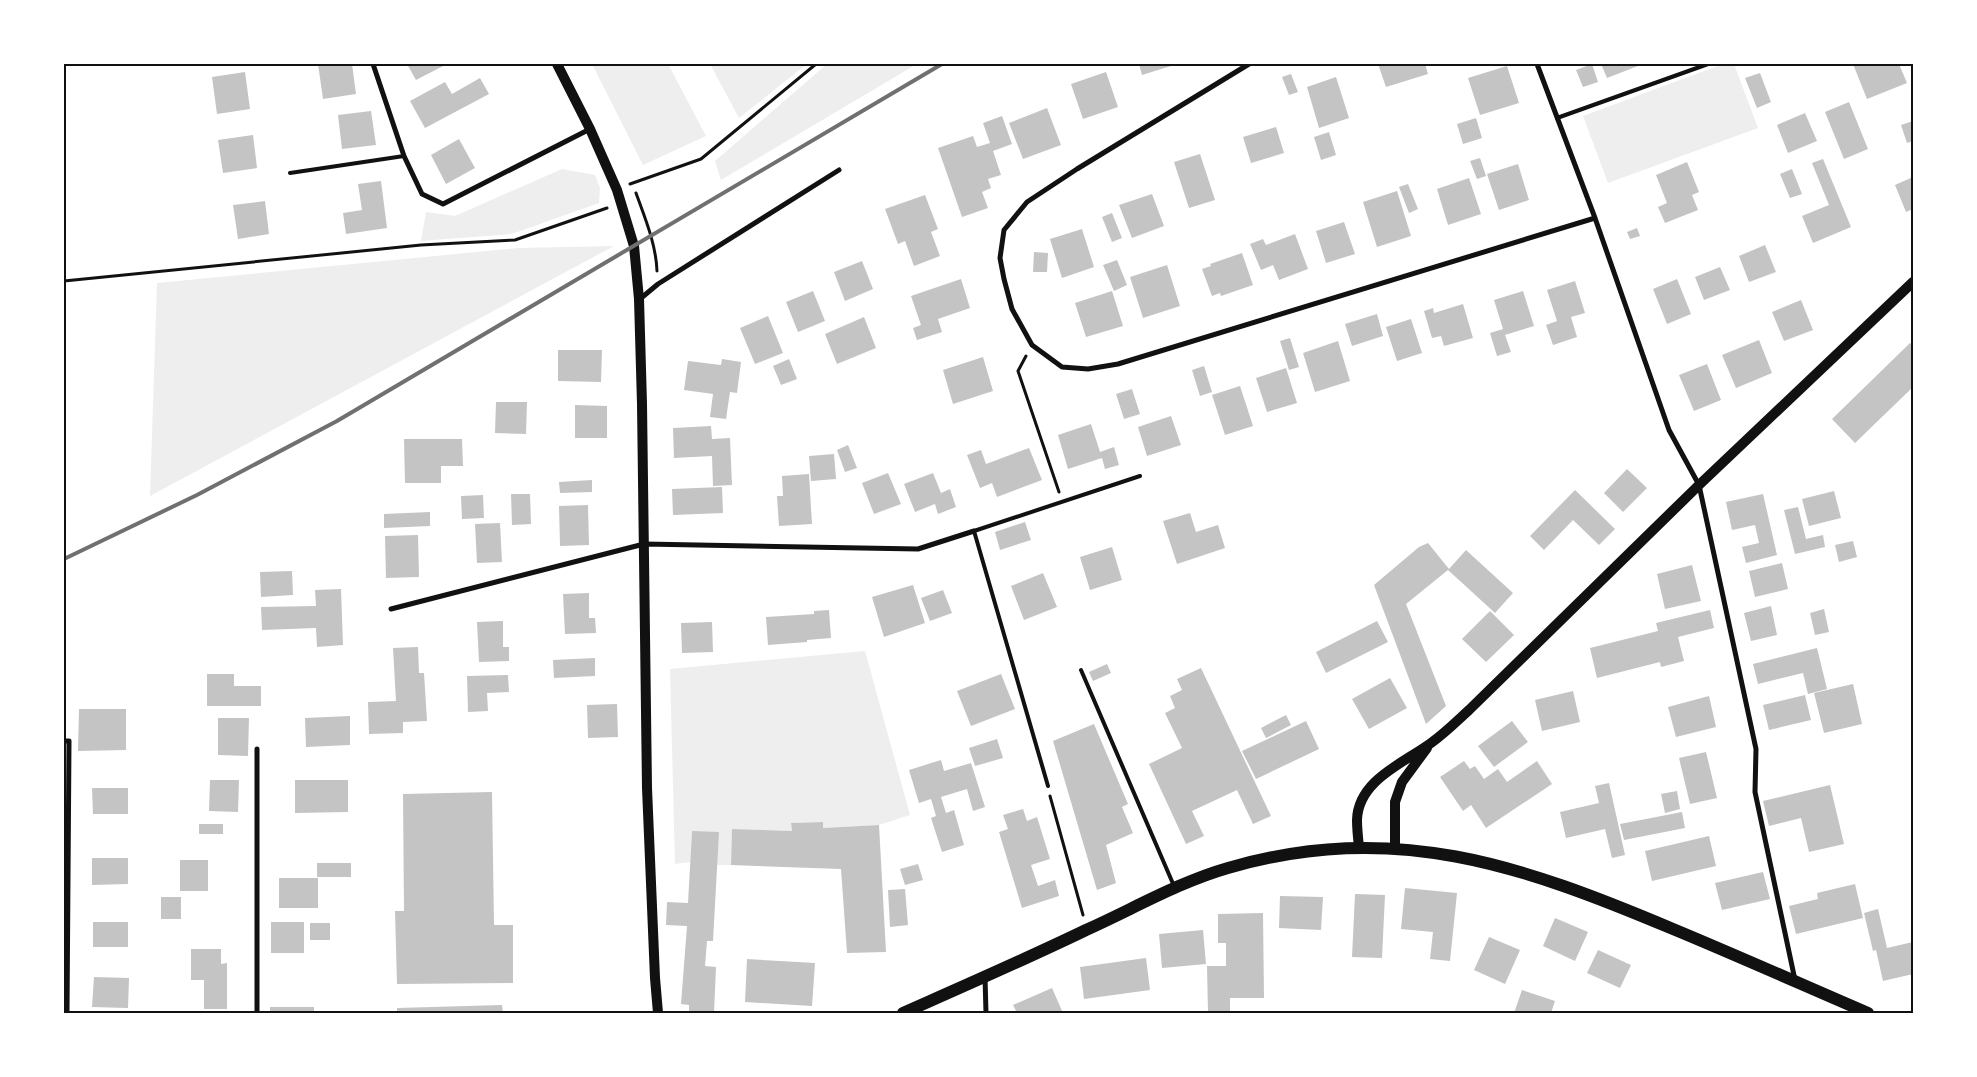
<svg xmlns="http://www.w3.org/2000/svg" width="1977" height="1077" viewBox="0 0 1977 1077" font-family="'Exo 2',sans-serif">
<style>
.green{fill:#eee}
.building{fill:#c4c4c4}
.lines{fill:none;stroke-linecap:round;stroke-linejoin:round}
.path{stroke:#111;stroke-width:3}
.service{stroke:#111;stroke-width:4}
.minor{stroke:#111;stroke-width:5}
.secondary{stroke:#111;stroke-width:10}
.primary{stroke:#111;stroke-width:12}
.rail{stroke:#707070;stroke-width:4}
.neatline{fill:none;stroke:#111;stroke-width:2}
</style>
<rect width="100%" height="100%" fill="#fff"/>
<path class="green" d="M592,64H668L706,136L643,165Z
M710,64H807L739,118Z
M827,64H917L721,180L715,161Z
M1723,64H1734L1758,128L1608,183L1583,116Z
M562,169L595,175L600,188L599,203L512,234L421,241L426,212L455,216Z
M614,246L150,496L157,283L518,248Z
M865,651L910,815L879,825L823,828L822,822L791,823L792,831L732,829L731,865H717L692,831L690,862L675,864L670,669Z"/>
<path class="building" d="M318,64H352L356,94L323,99Z
M407,64H447L416,80Z
M1139,64H1171V66L1142,75Z
M1378,64H1425L1428,74L1386,87Z
M1592,64L1598,82L1583,87L1576,70Z
M1601,64H1643L1607,78Z
M1853,64H1899L1907,83L1867,99Z
M1507,66L1519,103L1480,115L1468,78Z
M245,72L250,109L217,114L212,77Z
M1106,72L1118,107L1083,119L1071,84Z
M1760,73L1771,102L1757,108L1745,78Z
M1291,74L1298,92L1289,95L1282,77Z
M1336,77L1349,118L1319,128L1307,87Z
M480,78L489,94L425,128L410,101L445,82L452,94Z
M1849,102L1868,149L1844,159L1825,112Z
M1047,108L1061,145L1023,159L1009,123Z
M371,111L376,145L342,149L338,115Z
M1805,113L1817,141L1788,153L1777,125Z
M1002,116L1012,144L993,151L1001,175L988,179L991,188L982,192L988,208L962,217L938,148L973,136L977,147L990,143L983,123Z
M1476,118L1482,138L1463,144L1457,124Z
M1913,121V141L1907,143L1901,125Z
M1276,127L1284,153L1251,163L1243,137Z
M1329,132L1336,155L1321,160L1314,137Z
M253,135L257,168L223,173L218,140Z
M459,139L475,168L446,184L431,155Z
M1200,154L1215,200L1189,208L1174,162Z
M1480,158L1486,176L1477,179L1470,161Z
M1823,159L1851,227L1813,243L1802,216L1829,205L1812,163Z
M1687,162L1699,192L1692,195L1698,210L1665,223L1658,207L1667,203L1656,175Z
M1518,164L1529,200L1499,210L1487,174Z
M1792,169L1802,194L1790,198L1780,174Z
M1913,177V209L1906,212L1895,185Z
M1469,178L1481,214L1448,225L1437,189Z
M381,181L387,228L346,234L343,213L362,210L358,184Z
M1408,184L1418,209L1409,213L1399,187Z
M1397,191L1411,236L1377,247L1363,202Z
M1152,194L1164,226L1132,238L1119,205Z
M925,195L938,229L931,232L940,256L914,266L905,241L898,244L885,209Z
M265,201L269,234L238,239L233,205Z
M1112,213L1122,238L1112,242L1102,217Z
M1344,222L1355,254L1326,263L1316,231Z
M1637,228L1640,236L1630,239L1627,232Z
M1082,229L1094,267L1062,278L1050,239Z
M1295,234L1308,269L1279,280L1273,265L1261,270L1250,244L1263,239L1266,245Z
M1765,245L1776,272L1749,282L1739,256Z
M1034,252L1048,253L1047,272H1033Z
M1242,253L1253,285L1221,296L1220,293L1212,296L1202,269L1211,266L1210,264Z
M1117,260L1127,285L1114,291L1103,265Z
M862,261L873,289L845,301L834,272Z
M1167,265L1180,306L1143,318L1130,277Z
M1720,267L1730,290L1704,300L1695,277Z
M961,279L970,308L938,319L942,332L917,340L913,328L921,325L911,296Z
M1677,279L1691,314L1667,324L1653,289Z
M1575,281L1585,313L1571,317L1577,337L1553,345L1546,325L1557,321L1547,290Z
M813,291L825,321L798,332L786,302Z
M1112,291L1123,326L1086,337L1075,303Z
M1523,291L1534,326L1505,335L1511,352L1497,356L1490,333L1503,329L1494,300Z
M1801,300L1813,330L1784,341L1772,312Z
M1463,304L1473,338L1444,346L1441,336L1432,338L1424,311L1433,308L1434,313Z
M1377,314L1383,336L1352,346L1345,324Z
M768,316L783,353L755,364L740,328Z
M864,317L876,348L837,364L825,334Z
M1411,319L1422,353L1397,361L1386,327Z
M1290,338L1299,367L1289,370L1280,341Z
M1759,340L1772,373L1736,388L1722,355Z
M1338,341L1350,381L1315,392L1303,353Z
M1910,343L1913,346V387L1855,443L1832,419Z
M558,350H602L601,382L558,381Z
M983,357L993,391L953,404L943,370Z
M722,359L741,362L737,393L730,392L726,419L710,417L713,394L684,390L688,361L721,365Z
M789,359L797,379L781,385L773,366Z
M1707,364L1721,400L1694,411L1679,375Z
M1204,366L1212,392L1200,396L1192,370Z
M1286,368L1297,403L1267,412L1256,378Z
M1240,386L1253,426L1225,435L1212,395Z
M1132,389L1140,414L1124,419L1116,394Z
M496,402H527L526,434L495,433Z
M575,405L607,406V438H575Z
M1171,416L1181,445L1147,456L1138,427Z
M1091,424L1100,452L1114,447L1119,465L1105,469L1102,458L1068,469L1058,435Z
M711,426L712,439L730,438L732,485L713,486L712,456L674,458L673,428Z
M404,439H462L463,466H441V483H405Z
M848,445L857,468L845,472L837,450Z
M1029,448L1042,480L997,497L992,483L980,488L967,455L981,450L986,464Z
M834,454L836,479L811,481L809,456Z
M1627,469L1647,488L1623,512L1604,493Z
M888,473L901,504L874,514L862,483Z
M933,473L941,493L950,489L956,507L938,514L935,504L915,512L904,484Z
M809,474L812,524L779,526L777,496H783L782,476Z
M592,480V492L560,493L559,482Z
M722,487L723,513L673,515L672,489Z
M1575,490L1615,529L1599,545L1573,520L1544,550L1530,536Z
M1834,491L1841,518L1809,526L1802,499Z
M511,494H530L531,524L512,525Z
M1763,494L1777,555L1746,563L1742,547L1759,543L1755,525L1732,530L1726,502Z
M483,495L484,518L462,519L461,496Z
M588,505L589,545L560,546L559,506Z
M1798,507L1806,539L1823,535L1825,547L1795,554L1784,510Z
M430,512V526L384,528V514Z
M1190,513L1196,532L1218,525L1225,548L1177,564L1163,521Z
M1025,522L1031,540L1000,550L995,532Z
M500,523L502,562L477,563L475,524Z
M418,535L419,577L386,578L385,536Z
M1853,541L1857,557L1839,562L1835,545Z
M1428,543L1449,569L1466,550L1513,593L1495,613L1448,570L1406,604L1446,706L1426,724L1374,585L1419,547Z
M1112,547L1122,580L1090,590L1080,557Z
M1782,563L1788,589L1755,597L1749,571Z
M1692,565L1701,601L1665,609L1657,574Z
M292,571L293,595L261,597L260,572Z
M1043,573L1057,607L1024,620L1011,586Z
M913,585L925,623L884,637L872,597Z
M341,589L343,645L317,647L316,628L262,630L261,607L316,606L315,590Z
M943,590L952,613L930,621L921,598Z
M589,593V618H595L596,633L565,634L563,594Z
M1771,606L1777,635L1751,641L1744,613Z
M1824,609L1829,632L1815,635L1810,613Z
M829,610L831,638L807,640V642L768,645L766,617L814,614V611Z
M1710,610L1714,628L1678,637L1684,661L1661,667L1660,662L1597,678L1590,648L1658,631L1656,623Z
M1490,611L1514,635L1486,662L1462,639Z
M503,621V647H509V661L479,662L477,622Z
M1377,621L1388,642L1326,673L1316,652Z
M712,622L713,652L682,653L681,623Z
M418,647L419,673H424L427,721L403,722V733L369,734L368,702L396,701L393,648Z
M1817,648L1827,689L1808,694L1803,673L1758,684L1753,664Z
M595,658V676L554,678L553,660Z
M1107,664L1111,673L1093,681L1089,672Z
M1201,668L1271,816L1253,824L1237,790L1192,811L1204,836L1186,844L1149,764L1182,748L1165,713L1175,708L1170,696L1182,690L1177,679Z
M207,674H234V686H261V706H207Z
M1001,674L1015,709L971,726L957,691Z
M508,675L509,692L487,693L488,711L468,712L467,676Z
M1390,678L1407,708L1369,729L1352,699Z
M1853,684L1862,724L1824,733L1814,693Z
M1573,691L1580,722L1542,731L1535,700Z
M1805,695L1811,720L1769,730L1763,705Z
M1709,696L1716,727L1676,737L1668,707Z
M617,704L618,737L588,738L587,705Z
M79,709H126V750L78,751Z
M1286,715L1291,725L1266,738L1261,728Z
M350,716V745L306,747L305,718Z
M218,718H249L248,756L218,755Z
M1306,721L1319,749L1256,779L1242,751Z
M1512,721L1528,742L1494,767L1478,746Z
M1094,724L1128,804L1122,807L1133,833L1106,845L1116,883L1097,890L1053,741Z
M997,739L1003,758L975,766L969,748Z
M1706,752L1717,798L1690,804L1679,758Z
M941,760L944,771L971,763L985,807L973,811L967,789L941,797L946,813L954,810L964,845L942,852L931,818L936,816L931,799L919,803L909,770Z
M1464,761L1470,769L1475,766L1484,779L1498,769L1507,782L1537,761L1552,784L1486,828L1471,805L1463,811L1440,777Z
M210,780H239L238,812L209,811Z
M295,780H348V812L295,813Z
M1609,783L1625,855L1612,858L1605,829L1566,838L1560,812L1599,803L1595,786Z
M1830,785L1844,844L1809,852L1801,818L1769,826L1763,801Z
M92,788H128V814H93Z
M1677,791L1680,809L1665,813L1661,794Z
M492,792L494,925H513V983L397,984L395,911H404L403,794Z
M1023,809L1027,821L1037,817L1050,859L1031,865L1038,886L1055,880L1059,896L1022,908L999,832L1008,829L1003,815Z
M1682,812L1685,828L1624,840L1620,824Z
M823,822V828L879,825L886,952L847,953L841,869L731,865L732,829L792,831L791,823Z
M199,824H223V834H199Z
M692,831L719,832L713,941H707L705,966L716,967L714,1013H689V1005L681,1004L687,926L666,925L667,902L688,903Z
M1709,836L1716,866L1652,881L1645,851Z
M92,858H128V884L92,885Z
M180,860H208V891H180Z
M317,863H351V877H317Z
M918,864L923,880L905,885L900,869Z
M1763,872L1770,899L1722,910L1715,883Z
M279,878H318V908H279Z
M1855,884L1863,918L1796,934L1789,906L1818,899L1817,893Z
M1405,888L1457,893L1450,961L1430,959L1433,932L1401,929Z
M905,889L908,925L890,927L888,890Z
M1355,894L1385,895L1382,958L1352,957Z
M1280,896L1323,897L1321,930L1279,928Z
M161,897H181V919H161Z
M1878,909L1887,948L1913,942V974L1883,981L1876,950L1873,951L1864,913Z
M1263,913L1264,998H1230V1013H1208L1207,966H1226V943H1218V914Z
M1555,918L1588,932L1575,961L1543,946Z
M93,922H128V947H93Z
M271,922H304V953H271Z
M310,923H330V940H310Z
M1203,930L1206,964L1162,968L1159,934Z
M1489,937L1520,950L1505,984L1474,970Z
M191,949H221V964L227,963V1009H204V980H191Z
M1598,950L1631,965L1620,988L1587,973Z
M1146,958L1150,990L1084,999L1080,967Z
M747,959L815,963L812,1006L745,1002Z
M94,977L129,978L128,1008L92,1007Z
M1052,988L1063,1013H1017L1013,1005Z
M1522,990L1555,1001L1551,1013H1514Z
M502,1005L503,1013H397V1008Z
M270,1007H314V1013H270Z"/>
<g class="lines">
<path class="path" d="M630,184L701,159L816,64
M636,193C645,218 656,244 657,271
M64,281L421,245L515,240L607,208
M1026,356L1018,371L1059,492
M1050,796L1083,915"/>
<path class="service" d="M1557,118L1708,64
M290,173L404,156
M1081,670L1174,886
M1048,786L974,531L1140,476"/>
<path class="minor" d="M373,64L404,156L422,194L443,204L590,129
M1249,64L1077,169L1027,202L1004,230L1000,258L1004,279L1012,309L1032,345L1062,367L1088,369L1118,364L1595,218
M1537,64L1595,218L1669,430L1699,485L1756,749L1755,792L1795,980
M640,299L658,284L839,170
M391,609L644,544L918,549L974,531
M64,741H69L67,1013
M985,977L986,1013
M257,1013V749"/>
<path class="secondary" d="M557,64L590,129L617,190L634,246L639,299L642,404L647,788L655,978L658,1013
M1359,847C1358,838 1357,829 1357,820C1358,780 1404,763 1431,743C1445,733 1457,721 1469,710L1699,485L1913,282
M1395,848V802L1402,782L1427,748"/>
<path class="primary" d="M903,1013C964,986 1026,959 1086,930C1133,909 1179,882 1228,868C1394,820 1521,865 1673,929C1738,956 1803,985 1868,1013"/>
<path class="rail" d="M64,559L197,495L337,421L942,64"/>
</g>
<rect width="1977" height="1077" fill="none" stroke="#ffffff" stroke-width="130"/>
<rect x="65" y="65" width="1847" height="947" class="neatline"/>
</svg>
